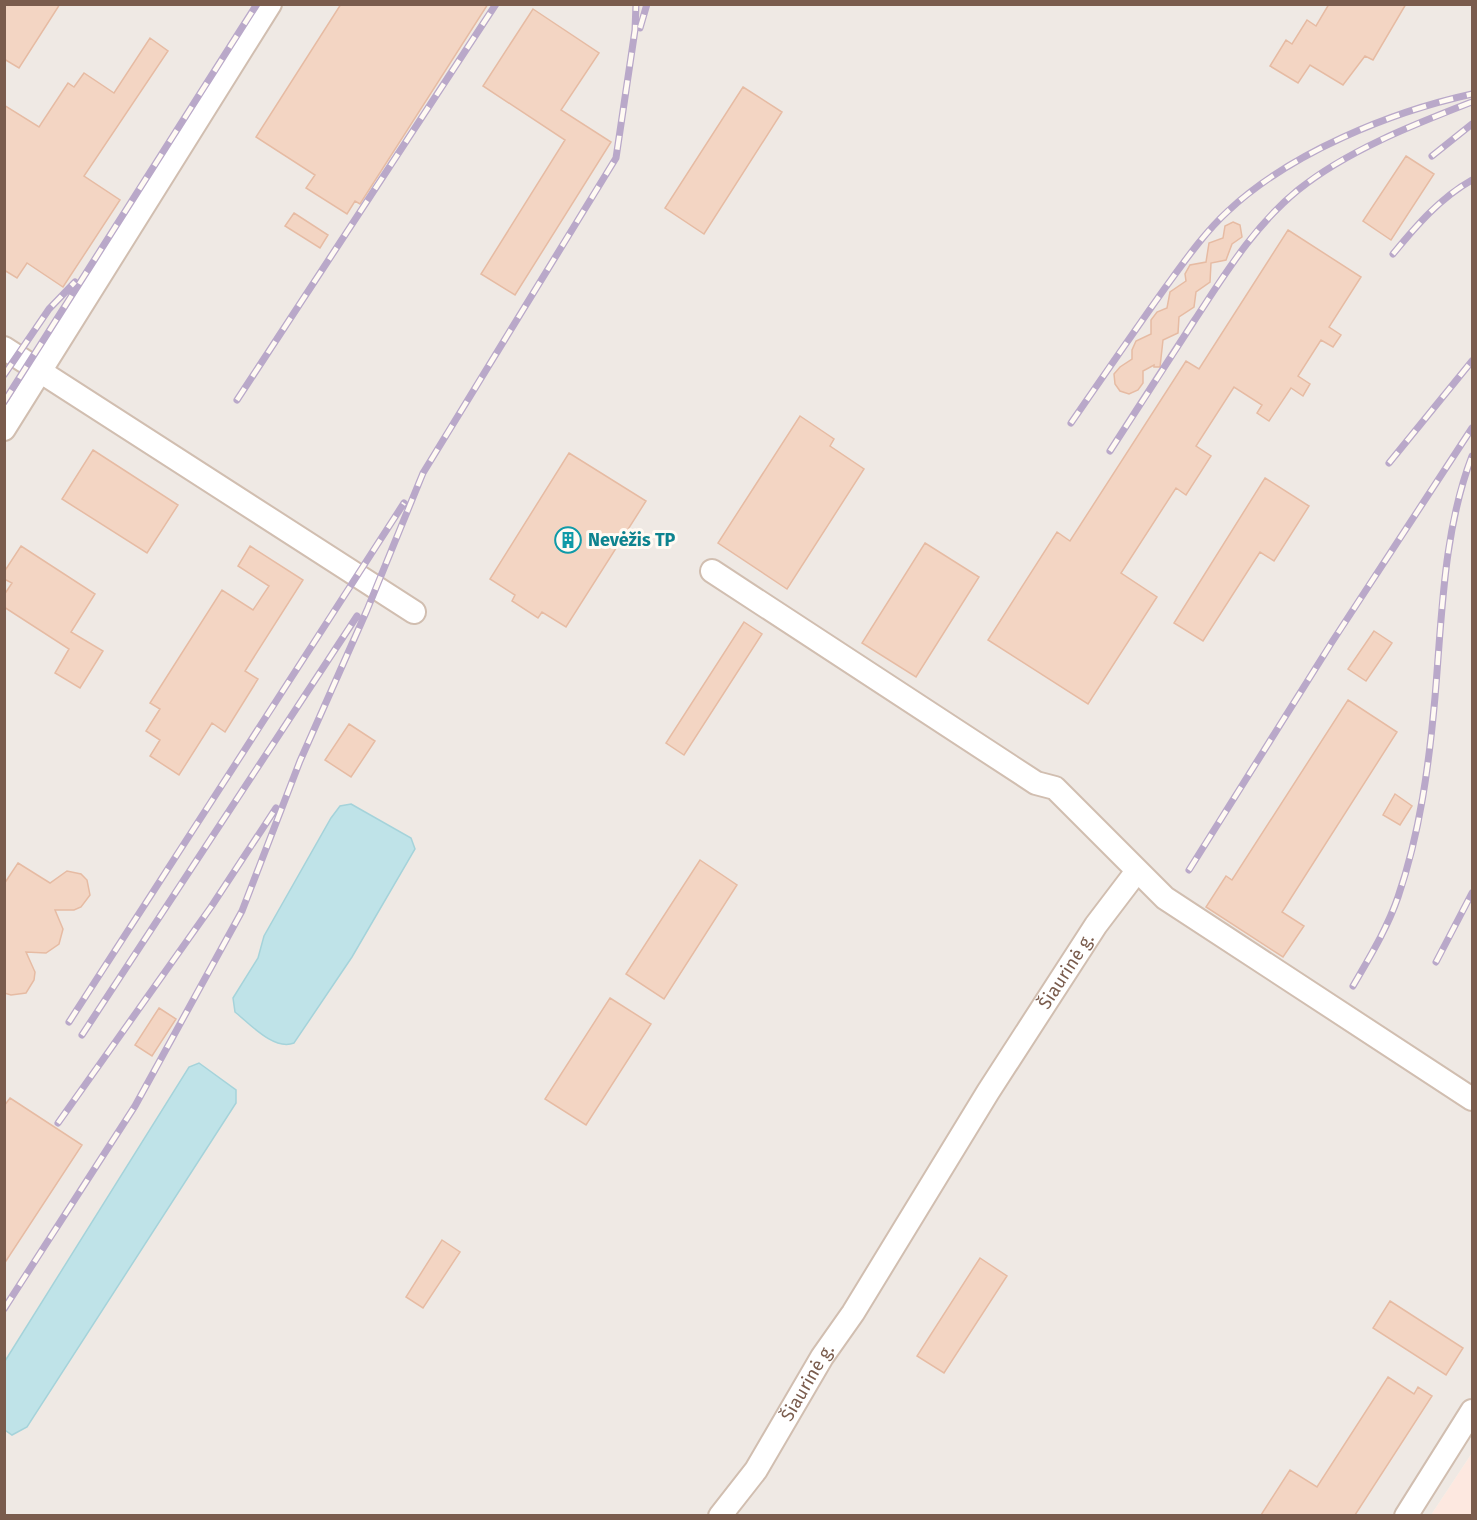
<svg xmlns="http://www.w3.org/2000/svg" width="1477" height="1520" viewBox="0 0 1477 1520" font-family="'Fira Sans',sans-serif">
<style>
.commercial{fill:#fde8e0}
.industrial{fill:#efe9e4}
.water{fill:#bfe3e8;stroke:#a5d3da;stroke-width:1.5}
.building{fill:#f3d5c3;stroke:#e6bba3;stroke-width:1.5}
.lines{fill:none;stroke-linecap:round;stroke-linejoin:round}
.minor-casing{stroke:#d1beb0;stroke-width:26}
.minor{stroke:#fff;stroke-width:22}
.rail-casing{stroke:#b9a8c9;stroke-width:7}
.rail{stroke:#fffaf3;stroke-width:4.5;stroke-dasharray:14;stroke-linecap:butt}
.labels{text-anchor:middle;stroke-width:6;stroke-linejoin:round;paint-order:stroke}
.culture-label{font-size:18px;font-weight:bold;fill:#0d838f;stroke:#fffaf3;text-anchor:start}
.street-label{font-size:18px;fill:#7a5c4d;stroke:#fffaf3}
</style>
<rect width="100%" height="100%" fill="#fdf6ec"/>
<path class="commercial" d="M1472,1453V1515H1431Z"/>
<path class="industrial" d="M5,5H1472V1453L1431,1515L5,1516Z"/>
<path class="water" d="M351,804L411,838L415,849L352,957L294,1043C274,1051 250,1024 235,1012L233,998L258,958L264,936L331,818L340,806Z
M199,1063L236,1090V1103L27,1427L12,1435L5,1430V1361L189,1067Z"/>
<path class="building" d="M4,4H60L19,68L4,59Z
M341,4H488L360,204L355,201L347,214L306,188L315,175L256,137Z
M1329,4H1406L1373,60L1365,56L1343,85L1310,65L1298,83L1270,66L1286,40L1292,44L1307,20L1316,26Z
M533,9L599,53L561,110L611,142L515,295L481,274L565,140L483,86Z
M150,38L168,51L84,176L120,200L63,287L27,263L17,278L4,270V105L39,127L68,83L74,87L84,73L114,93Z
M743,87L782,112L704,234L665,208Z
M1406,156L1434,174L1391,240L1363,221Z
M294,213L328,235L320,248L285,226Z
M1233,222L1240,225L1242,237L1232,244L1226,260L1211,263L1210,282L1196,292L1194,307L1179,317L1178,333L1163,340L1160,367H1154V365L1143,371V383L1138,390L1129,394L1120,391L1115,384L1114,374L1120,367L1132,359V350L1136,341L1151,334V320L1157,312L1167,308L1170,292L1186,281L1185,274L1190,265L1206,262L1209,243L1223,238L1225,226Z
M1288,230L1361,277L1329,327L1341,335L1333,347L1321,340L1298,376L1310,384L1303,396L1291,388L1269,421L1257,413L1262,405L1234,387L1196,446L1211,456L1186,495L1176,488L1121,573L1157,597L1088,704L988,640L1057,532L1070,541L1186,361L1199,369Z
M800,416L834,439L830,446L864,469L787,589L718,543Z
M93,450L178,505L147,553L62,499Z
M569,453L646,501L566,627L542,612L538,618L512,601L515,595L490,579Z
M1265,478L1309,506L1274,561L1260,552L1203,641L1174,623Z
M925,543L979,577L916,677L862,643Z
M21,546L95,594L71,632L103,651L80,688L55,673L69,649L4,607V595L12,583L4,579V572Z
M250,546L303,580L245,671L258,679L225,732L212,723L179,775L150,756L160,740L146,731L160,709L150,703L222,590L253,610L269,586L238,566Z
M744,622L762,634L684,755L666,743Z
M1374,631L1392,643L1366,681L1348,669Z
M1348,700L1397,732L1282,912L1304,926L1283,957L1206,907L1226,876L1232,880Z
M349,724L375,741L351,777L325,760Z
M1395,794L1412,806L1400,825L1383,815Z
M700,860L737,885L664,999L626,974Z
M18,863L50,883L67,871L81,874L87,880L90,895L81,907L74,910H55L63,929L59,944L46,953L26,952L35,972L34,980L26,993L11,995L4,993V884Z
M610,998L651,1024L586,1125L545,1099Z
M159,1008L176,1019L152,1056L135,1045Z
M10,1098L82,1145L4,1264V1106Z
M442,1240L460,1252L423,1308L406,1297Z
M980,1258L1007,1276L944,1373L917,1356Z
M1390,1301L1463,1348L1446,1375L1373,1328Z
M1388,1377L1414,1394L1418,1387L1432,1396L1355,1515H1261L1290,1470L1317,1487Z"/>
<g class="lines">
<g class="minor-casing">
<g id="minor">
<path d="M4,348L414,612"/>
<path d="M4,429L270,4"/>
<path d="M712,571L1036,783L1055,788L1165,898L1472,1099"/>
<path id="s1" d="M720,1516L756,1470L822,1357L853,1313L988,1092L1096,925L1137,871"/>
<path d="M1406,1516L1472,1411"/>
</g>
</g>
<use href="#minor" class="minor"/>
<g class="rail-casing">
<path id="rail" d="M640,28L647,4
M1432,156L1472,124
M1393,254C1416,226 1440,198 1472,180
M4,375L49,309L75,282
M237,400L496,4
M4,402L257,4
M1071,423C1102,378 1133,333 1165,288C1184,262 1204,233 1228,211C1290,153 1390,112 1472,94
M1110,451C1138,408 1166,365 1194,321C1225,274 1254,226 1298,190C1348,150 1413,125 1472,102
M1389,463L1472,361
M1189,870L1332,642L1472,428
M1436,962L1472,893
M1353,986C1369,958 1387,929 1398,897C1420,833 1429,765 1435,697C1442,617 1443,532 1472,456
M69,1022L404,503
M82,1035L357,616
M58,1123L211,907L276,808
M4,1309L135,1106L242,911L300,761L367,610L423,473L616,158L635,30L636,4"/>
</g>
<use href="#rail" class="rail"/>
</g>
<defs>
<g id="building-ring" transform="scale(1.35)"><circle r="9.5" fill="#fffaf3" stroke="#0f9aa8" stroke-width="1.5"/><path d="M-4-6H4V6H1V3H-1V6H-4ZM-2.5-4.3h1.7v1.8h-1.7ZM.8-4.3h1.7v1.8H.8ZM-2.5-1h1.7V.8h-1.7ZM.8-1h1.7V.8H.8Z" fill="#0f9aa8"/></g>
</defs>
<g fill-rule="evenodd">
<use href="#building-ring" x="568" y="540"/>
</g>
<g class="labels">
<g class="culture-label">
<text x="588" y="546">Nevėžis TP</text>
</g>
<g class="street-label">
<text dy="6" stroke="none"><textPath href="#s1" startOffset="646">Šiaurinė g.</textPath></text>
<text dy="6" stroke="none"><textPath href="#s1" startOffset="160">Šiaurinė g.</textPath></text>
</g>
</g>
<rect width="1477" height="1520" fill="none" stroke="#7a5c4d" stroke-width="12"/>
</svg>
